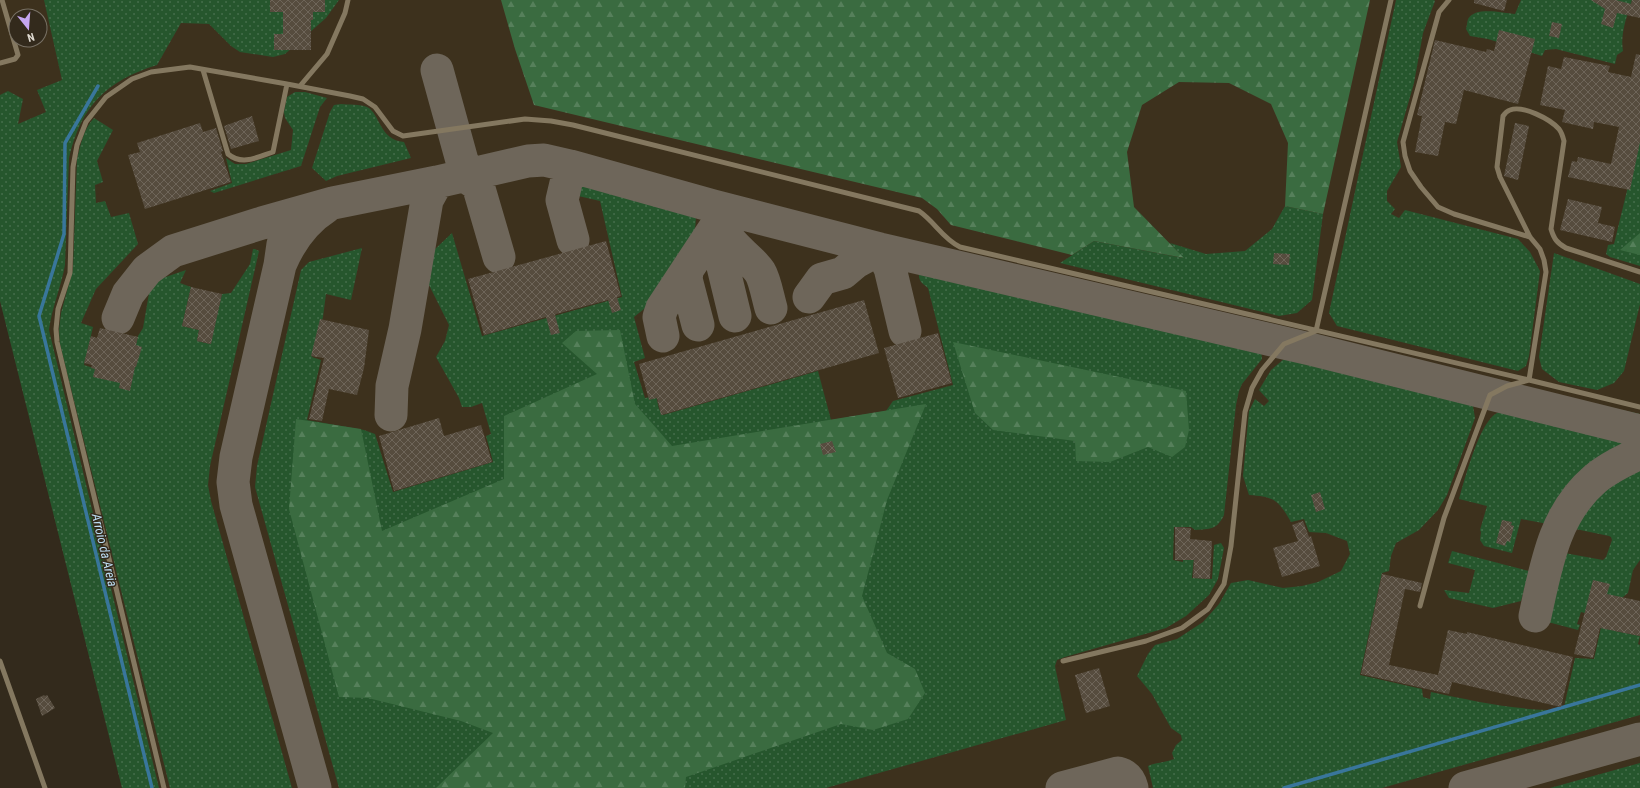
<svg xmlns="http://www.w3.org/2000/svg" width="1640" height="788" viewBox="0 0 1640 788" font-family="'Roboto Condensed',sans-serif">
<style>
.built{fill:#3d311d;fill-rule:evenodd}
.grass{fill:url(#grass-dots)}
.forest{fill:url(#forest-firs)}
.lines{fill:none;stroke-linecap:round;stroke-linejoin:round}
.stream{stroke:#39769b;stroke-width:3.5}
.taxiway{stroke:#6e665a;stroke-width:33}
.building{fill:url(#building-cross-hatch)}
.service{stroke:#847860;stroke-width:5}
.labels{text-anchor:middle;stroke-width:3;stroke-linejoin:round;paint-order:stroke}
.water-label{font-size:13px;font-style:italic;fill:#bcddf3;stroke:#332a1c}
</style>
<defs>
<pattern id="grass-dots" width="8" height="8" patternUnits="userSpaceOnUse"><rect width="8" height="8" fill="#26562d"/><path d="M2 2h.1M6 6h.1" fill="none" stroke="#456e4b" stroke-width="1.8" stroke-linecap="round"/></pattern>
<pattern id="forest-firs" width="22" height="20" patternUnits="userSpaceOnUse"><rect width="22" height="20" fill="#3a6b40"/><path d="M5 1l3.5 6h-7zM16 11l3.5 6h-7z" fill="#56805b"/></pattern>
<pattern id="building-cross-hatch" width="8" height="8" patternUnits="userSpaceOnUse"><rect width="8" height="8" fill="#564c3e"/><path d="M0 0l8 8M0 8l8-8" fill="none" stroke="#6e6559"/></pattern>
</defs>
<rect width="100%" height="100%" fill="#332a1c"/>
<path class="built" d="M0,0H1640V788H122L0,301ZM16,16H40V40H16Z"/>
<path class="grass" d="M44,0H339L326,18L285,54L273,57L240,52L231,46L209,24L181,23L157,65C106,81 81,106 69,158L65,265C61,287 52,307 49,330L159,788H122L0,301V95L8,91L23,99L18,124L46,112L37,90L62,80Z
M1396,0H1434L1435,1L1423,33L1414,83L1397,142L1401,167L1387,191V201L1395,209L1391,214L1399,218L1405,210L1518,239L1530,252L1540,271L1529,356L1526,366L1518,371L1337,326L1329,313Z
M1521,0H1632C1627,16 1620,34 1623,51L1617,55L1615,64L1556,49L1545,50L1542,56L1488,39L1470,36L1466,29C1467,26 1467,22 1468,19C1475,6 1503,13 1515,14Z
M295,92H305L327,98L320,107L301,166L214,193L210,191L232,183L226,158L235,164H246L291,150L293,130L285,118L284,112L287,97Z
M341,104C349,105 360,104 367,107C380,113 379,140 404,142L411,158L337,176L326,181L312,168L330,112L334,105Z
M94,118L113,130L97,161L103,182L95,185L96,203L105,201L111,217L129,213L138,244L96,289L81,323L93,327L84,365L128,379L138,336L143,328L151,282L186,270L180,283L191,287L182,326L199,330L197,341L210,344L222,294L231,293L250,264L253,249H255L259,251L210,466L208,485L211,501L292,788H170L60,344L59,330L61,313L73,269L77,159C81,144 83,130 94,118Z
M1640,137V266L1610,257L1606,254L1608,245L1614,244Z
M582,178L694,210C704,233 670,286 653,302C647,307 640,312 634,317L645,358L634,362L645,398L656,396L659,409L663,415L818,371L831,420L886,411L893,401L953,385L928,288C920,282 917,279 920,268L1248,346L1261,350L1262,359L1242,384L1239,391L1236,405L1224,515C1217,530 1210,529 1195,530L1191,527H1174L1173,560L1183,562V548L1195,547L1192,578L1212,579L1214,545L1221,543L1224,548L1218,579L1209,595L1186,616L1166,628L1065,657L1057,660L1055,666L1066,720L826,788H339L255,487L257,466L301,270L309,262L362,248L351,300L326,294L323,317L312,357L321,360L307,420L364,430L375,434L393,492L493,462L486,436L491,434L482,403L471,407H462L459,398L436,357L445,341L449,325L423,273L433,251L452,233L482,336L622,297L600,201L574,195L579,179Z
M1285,206L1323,214L1312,300L1297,313L1279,316L1060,263L1094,241L1183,258L1170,243L1206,254L1245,251L1272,229Z
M1554,253L1640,284V304L1624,371L1614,383L1597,390L1559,382L1542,369L1539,357Z
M1284,359H1295L1472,400L1475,418L1447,495L1438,510L1419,530L1396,543L1391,556L1389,571L1382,573L1360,675L1422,689L1423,697L1430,699L1431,692C1474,701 1518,711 1562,710L1564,707L1575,658L1594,659L1603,618L1581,612L1577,624L1580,625L1578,630L1544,621L1559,552L1603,560L1606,557L1612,540L1611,537L1609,536L1566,527C1585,494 1607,478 1640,462V560L1633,570L1628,593L1623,597L1615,631L1640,636L1638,644L1640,645V715L1382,788H1153L1148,766C1156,762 1165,763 1174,759L1172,753L1176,745L1182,740L1181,735L1171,728L1152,694L1137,676L1148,654L1155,645L1177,639L1203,622L1219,604L1231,583L1248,580L1283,588L1302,586L1318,582L1341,571L1350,554L1347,541L1326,533L1309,532L1304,519L1291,522C1278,500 1275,497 1249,495L1243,476L1249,411L1255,399L1264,406L1269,401L1259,390L1271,370Z
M1562,397L1640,414V426L1577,410Z
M1507,409L1624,437L1626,451L1605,464L1575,488L1548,524L1521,519L1512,553L1484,546L1480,540L1481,532L1480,530L1487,506L1459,499C1465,478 1477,433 1491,418C1495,413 1501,411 1507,409Z
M1452,551L1529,571L1521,601L1493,608L1449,598L1444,590L1469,593L1475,570L1448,563Z
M1640,763V788H1550Z"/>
<path class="forest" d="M501,0H1370L1323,214L1285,206L1288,143L1271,104L1229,83L1179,82L1142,105L1127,152L1134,207L1184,258L1094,241L1072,255L951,225L937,209L922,198L534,105L515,49Z
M1640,233V255L1620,250Z
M620,330L635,404L672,446L926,404L887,500L862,596L887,653L915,669L925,693L908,719L873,730L841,724L686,777L685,788H436L493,733L461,721L368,698L339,697L289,509L296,419L361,429L382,531L504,479V416L597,374L562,343L576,331Z
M953,342L1186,391L1189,430L1185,447L1172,457L1148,447L1110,462L1076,461L1075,441L993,430L975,413Z"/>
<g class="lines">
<path class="stream" d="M98,86L65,143L64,234L39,316L152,788
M1284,788L1640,685"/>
<path class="taxiway" d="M437,70L464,168L473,174
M570,166L562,200L573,240
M464,168L461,176L468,178L478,185L499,257
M730,211L722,217C721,243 747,253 760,272C765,280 768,298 771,308
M717,224V242L735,316
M283,244L280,265C290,241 304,221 326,207
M280,265L236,457L233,482L236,505L315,788
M687,272L686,279L698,325
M809,297L822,279L843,273L856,262L880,249L890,268L905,331
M118,318L128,294L147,270L173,251L262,223L333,203L437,182L528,161L544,160L570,166L713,206L880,249L1310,349L1640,431
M663,336L659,317L662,308L722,217
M391,415L392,386L405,329L427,200L437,182
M1535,616C1546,566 1554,514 1595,479C1608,468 1625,460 1640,453
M1062,788L1118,773C1126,775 1130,780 1132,788
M1465,788L1640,739"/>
</g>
<path class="building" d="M270,0H325V12H313V20H311V50H274V34H283V12H270Z
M1474,0H1507L1504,11L1474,3Z
M1591,0H1616L1631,4L1632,0H1640V18L1617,13L1613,28L1601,24L1605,9Z
M1552,22L1562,24L1559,38L1549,36Z
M1499,30L1535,39L1518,104L1464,90L1456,124L1445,122L1438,156L1415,152L1422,116L1417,115L1435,40L1486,52L1487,49L1494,51Z
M1636,54L1640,55V142L1630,190L1568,177L1572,161L1577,162L1578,157L1611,164L1619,127L1594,122L1593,129L1562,122L1565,110L1540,105L1548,66L1561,69L1564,57L1610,66L1608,72L1631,77Z
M252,116L259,141L231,149L224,126Z
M200,123L203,132L216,128L223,151L221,152L231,182L145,209L128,155L140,152L137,143Z
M1515,123L1529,126L1518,180L1504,176Z
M1568,199L1602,207L1598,223L1615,227L1612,242L1560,230Z
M606,241L621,296L617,297L621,310L612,313L608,300L556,314L555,315L560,333L551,335L546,317L484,335L468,279Z
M1274,253L1290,254L1289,265L1273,264Z
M191,287L222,294L211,344L197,341L199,330L182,326Z
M864,300L879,353L661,415L657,398L649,400L639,364Z
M320,319L369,330L364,368L357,395L329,389L322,421L309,419L324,358L311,356Z
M100,328L138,337L136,345L142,347L136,367H135L130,391L119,388L120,383L93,377L95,369L91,368L92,365L84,363L91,336L97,338Z
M938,333L952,383L898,398L884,348Z
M439,418L444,436L481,425L492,462L394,491L379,436Z
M832,441L836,452L823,455L820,444Z
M1320,492L1325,509L1316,512L1311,495Z
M1502,520L1512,522L1511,525L1514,526L1510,542L1507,541L1505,546L1496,543Z
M1303,521L1309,537L1311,536L1320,566L1282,577L1273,548L1298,541L1292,525Z
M1175,527L1191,528L1190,539L1212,541L1210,579L1193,578L1194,560H1175Z
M1382,574L1422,583L1420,592L1405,589L1389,665L1438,675L1448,630L1467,634V632L1573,657L1561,707L1452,682L1449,694L1361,674Z
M1593,580L1610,584L1607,594L1640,601V636L1600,628L1593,658L1574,654Z
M1099,668L1110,706L1086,713L1075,675Z
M44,695L45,696L47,695L55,708L42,716L36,699Z"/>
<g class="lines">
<path class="service" d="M1449,0L1439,12L1403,142L1405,156L1410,171L1421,187L1438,207L1454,214L1530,237
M0,63L15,59L18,55L2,0
M203,70L228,154C242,166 258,157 273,152L287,84
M300,86L327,54L345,13L348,0
M1420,606L1444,518L1490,395L1507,386L1529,380L1546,272L1544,260L1540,249L1530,237L1500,177L1497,167L1503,116C1505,113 1507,111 1510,110C1523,105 1550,119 1559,129C1562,133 1563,137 1564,141L1551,229C1554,239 1557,243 1566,248L1640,272
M0,661L45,788
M1063,661L1146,641L1182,628L1208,609L1224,584L1231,546L1245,412L1252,388L1262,370L1284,344L1316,331L1391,0
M164,788L57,342L56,329L58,309L70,273L73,167L77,145L86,122L106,97L132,79L151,72L190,67L287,84L350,96L363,99L375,107L393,131L403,136L525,119L551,121L573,125L919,211C935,222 942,238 960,247L1529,380L1640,407"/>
</g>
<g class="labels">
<g class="water-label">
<text transform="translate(105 550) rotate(77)" y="5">Arroio da Areia</text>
</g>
</g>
<g transform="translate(28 28) rotate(163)"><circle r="19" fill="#332a1c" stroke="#787165"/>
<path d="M0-3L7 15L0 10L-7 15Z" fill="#c5a6f0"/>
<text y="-6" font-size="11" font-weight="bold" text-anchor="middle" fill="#e0dbd2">N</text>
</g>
</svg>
